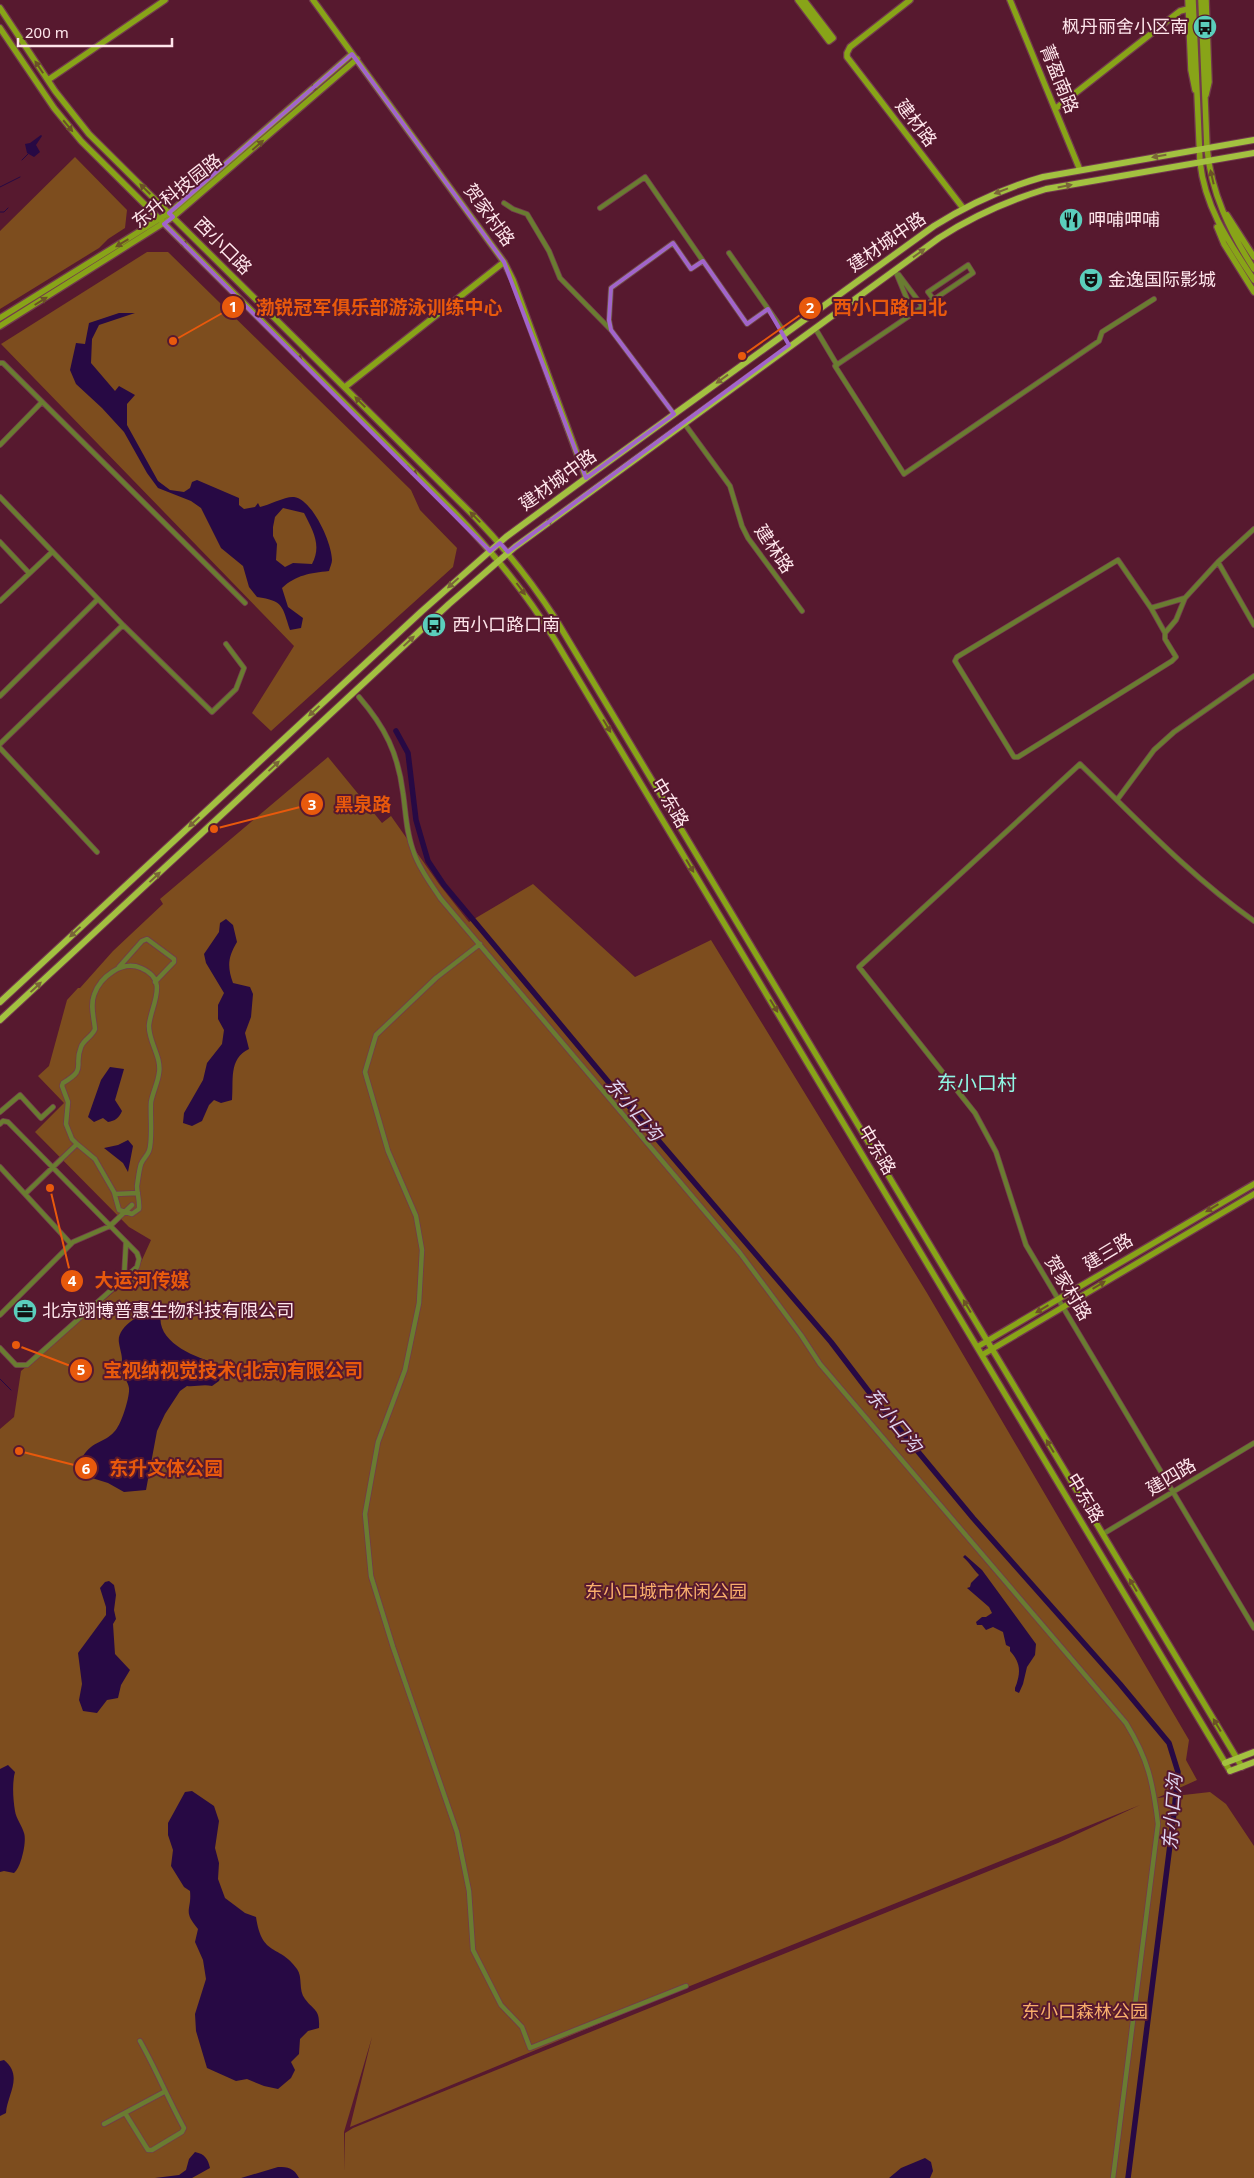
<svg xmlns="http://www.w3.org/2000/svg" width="1254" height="2178" viewBox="0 0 1254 2178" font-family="'Noto Sans','Noto Sans SC',sans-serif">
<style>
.green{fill:#7d4d1e;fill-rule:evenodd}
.water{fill:#270944;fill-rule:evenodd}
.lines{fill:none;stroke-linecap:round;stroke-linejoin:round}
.stream{stroke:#270944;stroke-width:1}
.canal{stroke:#270944;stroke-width:5.5}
.street-casing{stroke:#723a4d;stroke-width:6}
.secondary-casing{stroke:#723a4d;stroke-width:8}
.primary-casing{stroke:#723a4d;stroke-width:8}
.street{stroke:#6a7c31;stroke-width:4.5}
.secondary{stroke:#88a418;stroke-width:5.5}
.primary{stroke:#a3c140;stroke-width:6}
.oneway{fill:#6b5126}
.oneway2{fill:#796537}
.marked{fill:none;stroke:#a264cc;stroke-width:4;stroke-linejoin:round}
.labels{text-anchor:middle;stroke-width:4;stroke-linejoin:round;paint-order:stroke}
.poi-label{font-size:18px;fill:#fee5eb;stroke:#57192f;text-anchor:start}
.street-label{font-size:18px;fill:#fee5eb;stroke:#57192f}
.park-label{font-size:18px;fill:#f8ae6c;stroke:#57192f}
.water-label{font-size:19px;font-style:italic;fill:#dfd5f1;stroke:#57192f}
.quarter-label{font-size:20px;fill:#90f6e4;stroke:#57192f}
.leader{fill:none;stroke:#e8590c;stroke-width:2}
.callout-dot{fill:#e8590c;stroke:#57192f;stroke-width:2}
.mark-label{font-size:15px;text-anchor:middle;font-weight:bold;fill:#fff}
.callout-label{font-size:19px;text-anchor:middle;font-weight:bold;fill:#e8590c;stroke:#57192f;stroke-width:4;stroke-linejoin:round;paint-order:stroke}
</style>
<rect width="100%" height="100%" fill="#57192f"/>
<path class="green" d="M75,157L127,210L125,228L108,239L99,248L0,309V231Z
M147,252H168L411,490L420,510L457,548L453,567L271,731L252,713L294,646L1,344Z
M328,757L382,823L391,816L439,884L469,922L533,884L635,977L711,940L927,1293L1189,1740L1186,1760L1197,1780L1157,1798L1210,1792L1226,1804L1254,1846V2178H0V1429L14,1417L21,1371L136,1273L151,1240L129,1227L35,1132L64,1103L38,1076L49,1066L67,1000L78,988H80L113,951L163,904L160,899ZM1140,1805L1058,1843L353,2128L345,2133V2171L344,2132L372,2037L350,2127L690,1986Z"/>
<path class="water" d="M41,135L42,136L36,145L40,152L34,157L27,153L25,144L30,143Z
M119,313H135L99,325L92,339L91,363L115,391L119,386L135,395L127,404V425L158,481L170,490L184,492L190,488L192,482L197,480L239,498V505L244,509L255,507L258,503L260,507C269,505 286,496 294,497C312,499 332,543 332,560C332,563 330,567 329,571C310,573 296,575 282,588L288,607L303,618L301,628L290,630C282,606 284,601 257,597L249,587L243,566L221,548L201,508L191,501L158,488L147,473L124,432L102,408L76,384L70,370L76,343L85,344L89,323ZM283,508L304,513C313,531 322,545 312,564L293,563L285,567L276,560L277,544L273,536V527L275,517Z
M226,919L233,925L237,942C228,957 227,966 233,983L250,987L253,994L251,1017L245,1033L249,1049C228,1059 234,1081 232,1100L221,1103L214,1100L209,1105L202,1121L192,1126L183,1123L184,1113L203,1080L207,1063L222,1044L224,1030L218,1019V1005L224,993L206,963L204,954L219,932L220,923Z
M110,1067L124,1069L115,1100L122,1111C119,1118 115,1121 108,1122L103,1118L94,1122L88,1117L101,1080Z
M128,1140L133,1146L128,1172L123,1163L104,1148L118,1145Z
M154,1310L161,1313C155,1342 196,1358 217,1363L222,1373L219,1381L212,1386C203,1384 195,1387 187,1386L180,1391L165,1414L157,1431L146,1490L124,1492L108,1483L92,1478L83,1462V1456C94,1440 104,1443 114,1432C121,1426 130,1397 129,1388C128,1381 123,1377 120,1370C124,1357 121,1355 119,1343C116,1327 141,1313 154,1310Z
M965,1555L982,1570L1036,1644L1035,1655L1027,1667L1023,1684L1019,1693L1015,1691V1688C1021,1673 1021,1663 1010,1651V1647L1006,1645L1003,1632L993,1627L986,1630L982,1625H977L976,1622L982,1617H986L992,1613L989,1607L967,1588L970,1587L971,1583L979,1575C973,1569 970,1563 963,1557Z
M109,1581L114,1585L116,1595L114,1610L116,1619L113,1624L115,1654L130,1670L121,1685L118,1698L107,1700L97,1713L83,1711L79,1700L82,1684L78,1653L106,1615V1607L100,1588L105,1582Z
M8,1765L15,1772C12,1783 13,1799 15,1811C16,1818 22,1826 24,1833C27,1841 21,1868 14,1873L4,1871L0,1872V1769Z
M192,1791L214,1806L219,1821L215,1848L219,1863L218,1879L225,1898L245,1913L256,1917C262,1958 280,1944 297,1969C303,1977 298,1990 305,1999C315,2012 320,2009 319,2028L308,2031L300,2039L299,2054L291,2062L295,2070L291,2078L278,2089L264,2086L247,2079L236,2081L207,2068L196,2031L195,2014L206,1979L203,1960L195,1942L198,1929C182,1910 192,1911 190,1891L184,1887L171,1866L173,1850L168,1835V1823L185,1792Z
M4,2060C24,2076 7,2095 6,2113L0,2116V2061Z
M195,2152C205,2154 208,2159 210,2168L192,2178H155L179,2175L186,2170L189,2159Z
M925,2158L931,2162L933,2171L930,2178H889L901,2168Z
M278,2167C288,2167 294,2168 299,2178H241Z"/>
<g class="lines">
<path class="stream" d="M22,160L28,154
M0,187L20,177
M0,212H4L8,208
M0,1379L11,1390"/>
<path class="canal" d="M396,731L408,753L416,820L428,861L444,885L616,1091L831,1342L876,1401L973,1518L1120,1684L1169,1743L1178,1772L1174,1813L1128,2178"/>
<g class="street-casing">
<path id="street" d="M504,203L513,209L527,214L549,251L560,278L611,330L674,414
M600,208L645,177L703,261L691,269L673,243L611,288L609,320L611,330
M729,253L785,333
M703,261L747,324L768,309
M895,270L907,299L915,312
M899,275L923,307
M934,300L928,292L968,265L973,273L835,366L904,474L1099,341L1102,332L1154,299
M815,328L837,365
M0,363H3L245,603
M684,423L730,486L742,526L748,538L802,611
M0,445L42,402
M0,497L123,625L212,712L236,689L244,668L226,644
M0,542L29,573
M1218,562L1254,625
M1185,598L1218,562L1254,529
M0,601L52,552
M1151,608L1118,560L957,657L955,661L1014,757H1018L1172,661L1176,657L1165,639V633L1151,608L1185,598L1176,620L1165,633
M0,696L98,599
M359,697C385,727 398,753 403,793C406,813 406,833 414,853C420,870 431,884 441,899L740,1253L801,1335L820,1364L1126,1723C1148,1759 1153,1782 1158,1824L1113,2178
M0,744L123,625
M0,748L97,852
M1117,800L1154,750L1174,732L1254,676
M1254,921C1189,875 1137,819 1080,764L859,967L975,1113L996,1152L1026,1245L1254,1628
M480,944L436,978L376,1035L365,1072L388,1151L416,1216L422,1250L419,1303L405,1370L378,1442L365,1514L371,1576L393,1647L457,1832L469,1891L473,1950L501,2005L522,2027L530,2048L686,1986
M119,967L142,941L147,939L174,959V962L155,982
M0,1112L20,1095L41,1118L53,1107
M0,1124L3,1121L8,1122L137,1253L139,1259L137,1267L27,1365H16L0,1348
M0,1167L71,1244
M25,1194L77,1144L95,1159L114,1192L119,1210L132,1214L139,1209C140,1201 137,1194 137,1186C138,1180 139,1170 141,1164C143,1159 147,1156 149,1151C153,1141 150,1114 151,1102C153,1092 158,1082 159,1073C162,1057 148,1041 149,1025C151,1005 170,980 141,968C122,960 100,977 94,995C90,1006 94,1018 95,1029C92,1037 84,1039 81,1047C73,1067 88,1068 63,1083L62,1086L68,1102L66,1124L72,1139L77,1144
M115,1194L138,1193
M124,1278L126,1242
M0,1315L73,1242L110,1226L132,1205
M1103,1534L1254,1443
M125,2113L148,2150H152L182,2132L184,2128C168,2099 156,2069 140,2041
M104,2124L164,2092"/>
</g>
<g class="secondary-casing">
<path id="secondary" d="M313,0L504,262L513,280L586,478
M798,0L829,41L833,38
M804,0L833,38
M910,0L850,47L847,53V57L963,208
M1010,0L1080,170
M1188,0L1191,70L1195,90
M1193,0L1200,162C1205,208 1229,242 1254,280
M1201,0L1207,148C1211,193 1230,232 1254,269
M1206,0L1209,82L1206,95
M0,8L55,91L89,134L474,516C505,548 531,581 555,618L1242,1767
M0,28L54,108L81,141L454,512C492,551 526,593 555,640L1230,1771
M48,80L165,0
M1055,109L1180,11L1188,9L1193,23
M1227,215L1254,257
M1217,227L1224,244L1254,292
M0,318L169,213L352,54
M0,326L173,217L357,59
M345,387L504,262
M977,1347L1254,1184
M982,1355L1254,1194"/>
</g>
<g class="primary-casing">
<path id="primary" d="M0,1002L422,611L506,537L586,478L934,226C969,204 1004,188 1043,177L1254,140
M0,1020L449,604L515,547L939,238C973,216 1007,201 1046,189L1254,153
M1225,1763L1254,1752
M1230,1771L1254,1762"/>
</g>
<use href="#street" class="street"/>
<use href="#secondary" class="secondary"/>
<use href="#primary" class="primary"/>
</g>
<defs><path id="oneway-solid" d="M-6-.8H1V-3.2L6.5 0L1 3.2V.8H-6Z" transform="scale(1.25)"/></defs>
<g class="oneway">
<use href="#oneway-solid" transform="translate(39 67) rotate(-124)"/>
<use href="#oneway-solid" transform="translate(316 86) rotate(139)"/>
<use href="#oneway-solid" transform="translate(68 126) rotate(50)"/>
<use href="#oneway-solid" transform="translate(258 145) rotate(-41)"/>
<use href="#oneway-solid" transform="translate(1212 177) rotate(-103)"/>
<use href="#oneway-solid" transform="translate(145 189) rotate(-135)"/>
<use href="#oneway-solid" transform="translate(182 242) rotate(45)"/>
<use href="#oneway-solid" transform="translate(122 243) rotate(149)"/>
<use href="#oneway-solid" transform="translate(41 301) rotate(-32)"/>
<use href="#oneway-solid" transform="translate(297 356) rotate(45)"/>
<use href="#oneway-solid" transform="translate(360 402) rotate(-135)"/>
<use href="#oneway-solid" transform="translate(412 471) rotate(45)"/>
<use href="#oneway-solid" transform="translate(475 517) rotate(-134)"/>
<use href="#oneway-solid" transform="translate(521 589) rotate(53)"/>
<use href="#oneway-solid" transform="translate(607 726) rotate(59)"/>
<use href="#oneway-solid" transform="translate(690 866) rotate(59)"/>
<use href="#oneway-solid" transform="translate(774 1006) rotate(59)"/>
<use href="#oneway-solid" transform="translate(1212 1208) rotate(149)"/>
<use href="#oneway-solid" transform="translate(1099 1285) rotate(-31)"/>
<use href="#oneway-solid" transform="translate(967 1306) rotate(-121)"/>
<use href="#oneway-solid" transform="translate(1042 1309) rotate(149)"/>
<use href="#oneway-solid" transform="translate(1050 1446) rotate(-121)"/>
<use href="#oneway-solid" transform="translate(1133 1585) rotate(-121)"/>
<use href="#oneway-solid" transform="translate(1217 1725) rotate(-121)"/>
</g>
<g class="oneway2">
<use href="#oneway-solid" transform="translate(1159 156) rotate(170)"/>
<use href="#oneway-solid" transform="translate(1065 186) rotate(-11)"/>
<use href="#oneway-solid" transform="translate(1001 191) rotate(159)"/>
<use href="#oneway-solid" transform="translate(919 253) rotate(-36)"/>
<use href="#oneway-solid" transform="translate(722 379) rotate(144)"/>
<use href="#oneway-solid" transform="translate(547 523) rotate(-37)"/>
<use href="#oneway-solid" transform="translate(453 583) rotate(138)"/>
<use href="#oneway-solid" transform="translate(409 641) rotate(-43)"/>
<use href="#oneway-solid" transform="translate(314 711) rotate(137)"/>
<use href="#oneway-solid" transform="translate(274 766) rotate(-43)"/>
<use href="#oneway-solid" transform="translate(194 822) rotate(137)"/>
<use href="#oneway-solid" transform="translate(155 877) rotate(-43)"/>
<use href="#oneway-solid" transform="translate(75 932) rotate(137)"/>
<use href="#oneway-solid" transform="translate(36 987) rotate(-43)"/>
</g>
<path class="marked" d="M352,54L504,262L586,478L674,414L611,330L609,320L611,288L673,243L691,269L703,261L747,324L768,309L789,345L508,552L500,543L490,551L164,224L173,217L169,213Z"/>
<defs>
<g id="bus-disc" transform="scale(1.25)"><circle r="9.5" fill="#5bcebc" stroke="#57192f"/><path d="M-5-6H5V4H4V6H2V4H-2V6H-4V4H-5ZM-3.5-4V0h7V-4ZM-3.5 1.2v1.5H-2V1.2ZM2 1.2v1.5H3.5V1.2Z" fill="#111"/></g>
<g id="restaurant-disc" transform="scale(1.25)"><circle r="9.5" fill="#5bcebc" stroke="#57192f"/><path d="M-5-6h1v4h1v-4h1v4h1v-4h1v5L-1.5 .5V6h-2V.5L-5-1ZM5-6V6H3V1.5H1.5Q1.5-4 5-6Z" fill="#111"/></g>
<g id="theatre-disc" transform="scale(1.25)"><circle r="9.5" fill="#5bcebc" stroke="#57192f"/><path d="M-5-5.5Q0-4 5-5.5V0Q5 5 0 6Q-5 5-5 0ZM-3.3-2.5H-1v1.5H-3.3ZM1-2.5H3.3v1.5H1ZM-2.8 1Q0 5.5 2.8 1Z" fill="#111"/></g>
<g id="office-disc" transform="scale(1.25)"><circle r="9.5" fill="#5bcebc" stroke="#57192f"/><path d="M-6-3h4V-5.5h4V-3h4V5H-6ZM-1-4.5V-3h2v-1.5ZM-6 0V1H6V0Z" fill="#111"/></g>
</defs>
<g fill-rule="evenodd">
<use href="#bus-disc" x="1205" y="27"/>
<use href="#restaurant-disc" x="1071" y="220"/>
<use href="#theatre-disc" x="1091" y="280"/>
<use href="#bus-disc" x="434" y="625"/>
<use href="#office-disc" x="25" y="1311"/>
</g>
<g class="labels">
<g class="poi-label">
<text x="1188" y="33" text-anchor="end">枫丹丽舍小区南</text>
<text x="1088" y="226">呷哺呷哺</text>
<text x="1108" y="286">金逸国际影城</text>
<text x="452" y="631">西小口路口南</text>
<text x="42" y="1317">北京翊博普惠生物科技有限公司</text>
</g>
<g class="street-label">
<text transform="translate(1059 79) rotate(68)" y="6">菁盈南路</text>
<text transform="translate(916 123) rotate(52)" y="6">建材路</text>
<text transform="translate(177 191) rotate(-38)" y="6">东升科技园路</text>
<text transform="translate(489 215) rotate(54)" y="6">贺家村路</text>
<text transform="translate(887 242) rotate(-35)" y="6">建材城中路</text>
<text transform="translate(223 246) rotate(45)" y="6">西小口路</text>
<text transform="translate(558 480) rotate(-36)" y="6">建材城中路</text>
<text transform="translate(774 549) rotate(56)" y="6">建林路</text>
<text transform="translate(670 803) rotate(59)" y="6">中东路</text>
<text transform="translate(877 1150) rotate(59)" y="6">中东路</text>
<text transform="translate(1108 1252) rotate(-31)" y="6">建三路</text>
<text transform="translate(1068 1288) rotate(59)" y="6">贺家村路</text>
<text transform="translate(1171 1477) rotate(-31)" y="6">建四路</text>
<text transform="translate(1085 1498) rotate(59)" y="6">中东路</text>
</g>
<g class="park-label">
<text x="666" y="1598">东小口城市休闲公园</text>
<text x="1085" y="2018">东小口森林公园</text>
</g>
<g class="water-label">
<text transform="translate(634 1109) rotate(50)" y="7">东小口沟</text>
<text transform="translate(894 1420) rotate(51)" y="7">东小口沟</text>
<text transform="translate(1172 1812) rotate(-86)" y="7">东小口沟</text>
</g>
<g class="quarter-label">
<text x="977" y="1090">东小口村</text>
</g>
</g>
<path class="leader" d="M173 341L233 307M742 356L810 308M214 829L312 804M50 1188L72 1281M16 1345L81 1370M19 1451L86 1468"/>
<g class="callout-dot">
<circle cx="173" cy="341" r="5"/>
<circle cx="742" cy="356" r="5"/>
<circle cx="214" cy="829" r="5"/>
<circle cx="50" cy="1188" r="5"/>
<circle cx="16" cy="1345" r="5"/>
<circle cx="19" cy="1451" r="5"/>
<circle cx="233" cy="307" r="12"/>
<circle cx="810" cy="308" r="12"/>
<circle cx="312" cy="804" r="12"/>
<circle cx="72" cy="1281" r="12"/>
<circle cx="81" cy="1370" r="12"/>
<circle cx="86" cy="1468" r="12"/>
</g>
<g class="mark-label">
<text x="233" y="312">1</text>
<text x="810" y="313">2</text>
<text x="312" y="810">3</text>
<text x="72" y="1286">4</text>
<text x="81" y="1375">5</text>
<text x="86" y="1474">6</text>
</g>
<g class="callout-label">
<text x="379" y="314">渤锐冠军俱乐部游泳训练中心</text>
<text x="890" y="314">西小口路口北</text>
<text x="363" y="811">黑泉路</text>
<text x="142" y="1287">大运河传媒</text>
<text x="233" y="1377">宝视纳视觉技术(北京)有限公司</text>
<text x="166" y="1475">东升文体公园</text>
</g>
<path d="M18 38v8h154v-8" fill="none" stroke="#fee5eb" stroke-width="2.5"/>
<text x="25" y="38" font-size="15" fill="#fee5eb" stroke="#57192f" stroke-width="4" paint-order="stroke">200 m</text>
</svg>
